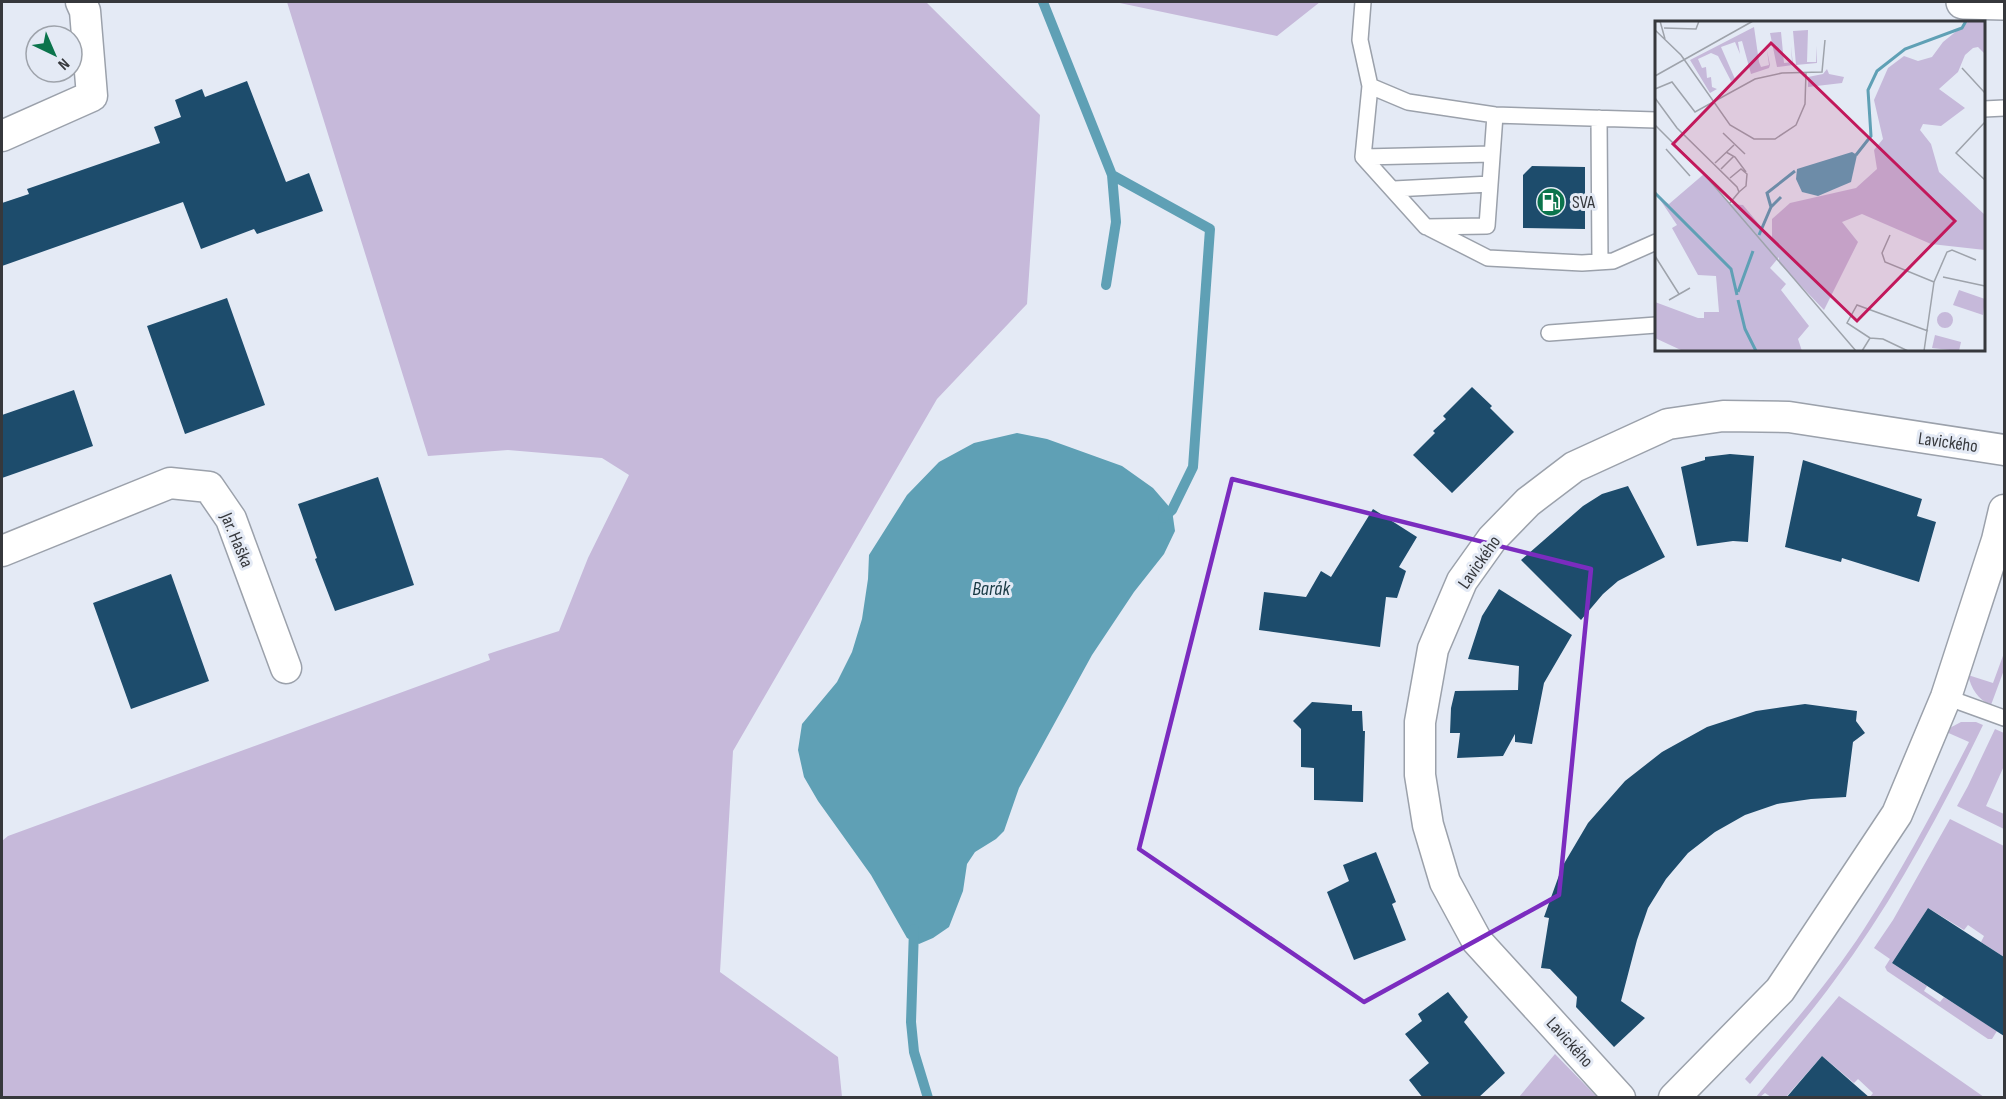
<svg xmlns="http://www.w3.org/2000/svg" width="2006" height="1099" viewBox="0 0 2006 1099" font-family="'Sofia Sans Condensed',sans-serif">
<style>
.green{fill:#c6b9da}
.water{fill:#5fa0b5}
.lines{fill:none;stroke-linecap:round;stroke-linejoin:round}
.stream{stroke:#5fa0b5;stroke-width:10}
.building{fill:#1d4c6c}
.service-casing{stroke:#9ba1ab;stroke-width:18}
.minor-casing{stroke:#9ba1ab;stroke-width:33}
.tertiary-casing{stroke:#9ba1ab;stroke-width:36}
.service{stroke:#fff;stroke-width:15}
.minor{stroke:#fff;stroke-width:30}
.tertiary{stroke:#fff;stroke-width:33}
.marked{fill:none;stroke:#7b2cbf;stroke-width:4.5;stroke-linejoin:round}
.labels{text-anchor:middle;stroke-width:6;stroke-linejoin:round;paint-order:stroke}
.poi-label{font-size:18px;fill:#36383c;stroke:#e4eaf5;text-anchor:start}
.street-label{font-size:18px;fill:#36383c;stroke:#e4eaf5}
.water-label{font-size:20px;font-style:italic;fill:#193943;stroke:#e4eaf5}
.inset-river{fill:none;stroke:#5fa0b5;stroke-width:3}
.inset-road{fill:none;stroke:#9ea3ab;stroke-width:1.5}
.view{fill:#c2185b;fill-opacity:0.15;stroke:#c2185b;stroke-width:3}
.inset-edge{fill:none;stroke:#36383c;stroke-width:3}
</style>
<rect width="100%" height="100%" fill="#e4eaf5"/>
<path class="green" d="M287,2H926L1040,115L1027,304L937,399L733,751L720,972L838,1057L842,1097H2V841L8,836L490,660L488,654L559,631L588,558L629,475L602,458L508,450L428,456Z
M1115,2H1320L1277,36Z
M2004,653V670L1991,705C1978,700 1971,688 1968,675L1993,683Z
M1961,722H1976L1983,725C1940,814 1893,902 1834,981C1808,1017 1778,1050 1750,1084L1745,1079C1787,1031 1829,983 1864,929C1903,869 1936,806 1969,742L1944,731Z
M1995,729L2004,733V766L1986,806L2004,814V829L1957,806L1968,786Z
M1950,819L2004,846V957L1981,942L1984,936L1968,925L1964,930L1928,908L1892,963L1927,986L1924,991L1940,1002L1944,997L1997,1031L1992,1039H1988L1887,971L1885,967L1890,959L1874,948L1893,920Z
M1839,996L1984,1097H1870L1873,1093L1858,1079L1854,1083L1822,1056L1786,1097H1771L1765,1093L1760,1097H1756Z
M1555,1054L1597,1097H1519Z"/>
<path class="water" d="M1017,433L1047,439L1122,466L1153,488L1172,510L1175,531L1164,554L1134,592L1092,655L1019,788L1004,831L996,839L975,852L967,864L963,891L949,927L933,938L919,944L907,938L871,875L818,801L804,777L798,750L802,724L837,682L852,652L862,619L868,579L869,555L907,495L939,462L974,443Z"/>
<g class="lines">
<path class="stream" d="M1043,2L1112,175L1116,222L1106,285
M1112,175L1210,229L1193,467L1172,510L1163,518
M914,929L911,1022L914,1052L928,1098"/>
</g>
<path class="building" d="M247,81L286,182L309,173L323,211L257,234L254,229L201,249L183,202L2,266V203L29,194L27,189L160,143L154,127L181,117L175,100L202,89L205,97Z
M1532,166L1585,167V229L1523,228V175Z
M227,298L265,405L185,434L147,326Z
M1472,387L1492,406L1490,408L1514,432L1452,493L1413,455L1435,433L1433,431L1446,419L1443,416Z
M74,390L93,446L2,478V415Z
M1730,454L1754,456L1748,542L1733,541L1697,546L1681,467L1705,460V457Z
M1803,460L1922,499L1917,516L1936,522L1919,582L1842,558L1841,562L1785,547Z
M378,477L414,585L335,611L315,559L317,558L298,504Z
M1628,486L1665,557L1618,581L1603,594L1581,620L1521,560L1583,506L1602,494Z
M1373,509L1417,537L1399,567L1406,571L1397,598L1386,597L1380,647L1259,630L1264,592L1306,597L1321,571L1331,577Z
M171,574L209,681L131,709L93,603Z
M1499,589L1572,635L1544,683L1532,744L1515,742V734L1503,756L1457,758L1460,733H1450L1451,708L1455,691L1518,690L1519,666L1468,659L1482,616Z
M1312,702L1352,705V711H1362L1363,731H1365L1363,802L1314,800V768L1301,767V729L1293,721Z
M1805,704L1857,711L1856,721L1865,733L1853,742L1846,797L1811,799L1777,804L1745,815L1715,832L1688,853L1666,879L1648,908L1637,940L1621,1001L1645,1018L1614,1047L1576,1007L1577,997L1550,969L1541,968L1549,918L1544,917L1562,867L1588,823L1625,781L1662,752L1707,727L1756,711Z
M1376,852L1396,902L1392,904L1406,940L1354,960L1327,892L1349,881L1343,865Z
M1928,908L2004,957V1036L1892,963Z
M1448,992L1468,1017L1464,1022L1505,1073L1478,1098H1423L1409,1080L1429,1063L1405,1034L1422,1021L1418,1014Z
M1822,1056L1870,1098H1786Z"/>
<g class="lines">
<g class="service-casing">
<path id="service" d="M1363,2L1360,40L1370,86L1408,102L1495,115L1656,120
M1370,86L1363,157L1426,227L1487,226L1495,115
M1984,109L2004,108
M1599,118L1600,262
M1363,157L1492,154
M1394,189L1490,184
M1429,228L1488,258L1582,263L1613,261L1656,242
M1549,333L1656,325
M1946,697L2004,718"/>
</g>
<g class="minor-casing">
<path id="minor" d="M2,136L92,96L85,11L81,2
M2,551L170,483L209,487L231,519L286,668
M1620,1098L1477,941L1445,882L1428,825L1420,775V722L1433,649L1462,581L1492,539L1528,502L1574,467L1668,424L1723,416L1789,417L2004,450
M1674,1098L1780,990L1897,814L1946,697L1997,540L2004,510"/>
</g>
<g class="tertiary-casing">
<path id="tertiary" d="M1963,2L2004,3"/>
</g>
<use href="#service" class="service"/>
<use href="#minor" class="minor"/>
<use href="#tertiary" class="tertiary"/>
</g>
<path class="marked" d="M1232,479L1591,569L1559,895L1364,1002L1139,849Z"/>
<defs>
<g id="fuel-disc" transform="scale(1.5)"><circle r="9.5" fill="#0b744c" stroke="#e4eaf5"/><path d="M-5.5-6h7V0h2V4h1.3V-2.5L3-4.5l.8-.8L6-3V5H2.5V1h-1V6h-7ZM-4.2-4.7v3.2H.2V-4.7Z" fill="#fff"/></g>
</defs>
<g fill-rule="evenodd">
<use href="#fuel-disc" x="1551" y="202"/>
</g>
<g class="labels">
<g class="poi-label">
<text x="1572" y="208">SVA</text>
</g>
<g class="street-label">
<text transform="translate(1948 442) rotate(8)" y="6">Lavického</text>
<text transform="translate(237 540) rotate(67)" y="6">Jar. Haška</text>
<text transform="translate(1479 562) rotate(-55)" y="6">Lavického</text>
<text transform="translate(1570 1042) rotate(48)" y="6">Lavického</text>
</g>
<g class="water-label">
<text x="991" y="595">Barák</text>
</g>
</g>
<g transform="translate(1655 21)">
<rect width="330" height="330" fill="#e4eaf5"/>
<path d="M314,0H330V33L323,26L318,27L310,34L303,51L284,68L310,87L286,105L268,103L265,109L276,123L284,151L330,194V229L276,223L207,193L187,201L203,221L169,289L124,242V236L115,247L131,263L126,269L154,305L143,318L147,330H28L0,317V281L43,297H49V291H64L61,255L43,254L17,207L22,204L4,177L14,183L49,153L74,183L88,184L117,219V198L135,182L201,167L222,148L219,129L228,118L219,79L233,47L249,35L263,40L277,36L288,21ZM99,6L104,41L106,46L114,44L112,29L115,44L114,47L96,53L87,20L83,21L85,33L80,21L66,26L80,58L76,60L63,35L56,32L43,38L47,47L51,46L52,57L56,56L57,66L62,68L55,72L35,39ZM153,9L152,41H161V25L162,42L141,44L138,10ZM126,11L129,42L137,41L136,25L138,44L122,46L115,12ZM172,48L174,53L189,56L187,62L153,66V56L168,53ZM304,269L330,278L328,294L298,284ZM282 299a8 8 0 1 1 16 0a8 8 0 1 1-16 0ZM280,314L306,321L304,330L277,327Z" fill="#c6b9da"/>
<path d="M197,131L202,134L196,161L163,175L147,171L141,158L142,148Z" fill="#5fa0b5"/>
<path class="inset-river" d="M201,134L216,115L213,69L222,50L250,28L307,7L311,0M0,172L76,248L82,274M116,186L112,172L140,150M104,214L116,186L126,176M83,271L98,230M83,279L90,308L101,330"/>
<path class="inset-road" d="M5,0L10,18M9,7L41,8L44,0M0,9L26,34L75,104L99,118H120L141,104L150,83L151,51M307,47L330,72M0,55L98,0M0,68L17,61L40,91L100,58L127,52L167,51L170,19M0,77L22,107L82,166L84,171L74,183M330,101L301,132L330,159M0,104L49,153L201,330M68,112L90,133M11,128L35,155M71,131L80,136L91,151M60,142L79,124M66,148L79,135M75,157L86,148L92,153L91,165L84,171M235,214L227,232L230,241L279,261M0,235L24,273M288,256L330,265M14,279L35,267M215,317L192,302L202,284L273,310M207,330L215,317L228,318L253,330M269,330L279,261L292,231L297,229L321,239"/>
<path class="view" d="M116,22L300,200L202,300L18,123Z"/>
<rect width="330" height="330" class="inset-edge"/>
</g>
<rect width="2006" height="1099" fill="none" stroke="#36383c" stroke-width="6"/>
<g transform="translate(54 54) rotate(136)"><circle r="28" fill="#e4eaf5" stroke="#9ea3ab" stroke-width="1.5"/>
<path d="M0-4.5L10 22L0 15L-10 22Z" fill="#0b744c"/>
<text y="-9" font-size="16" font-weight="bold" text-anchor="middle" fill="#36383c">N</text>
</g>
</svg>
